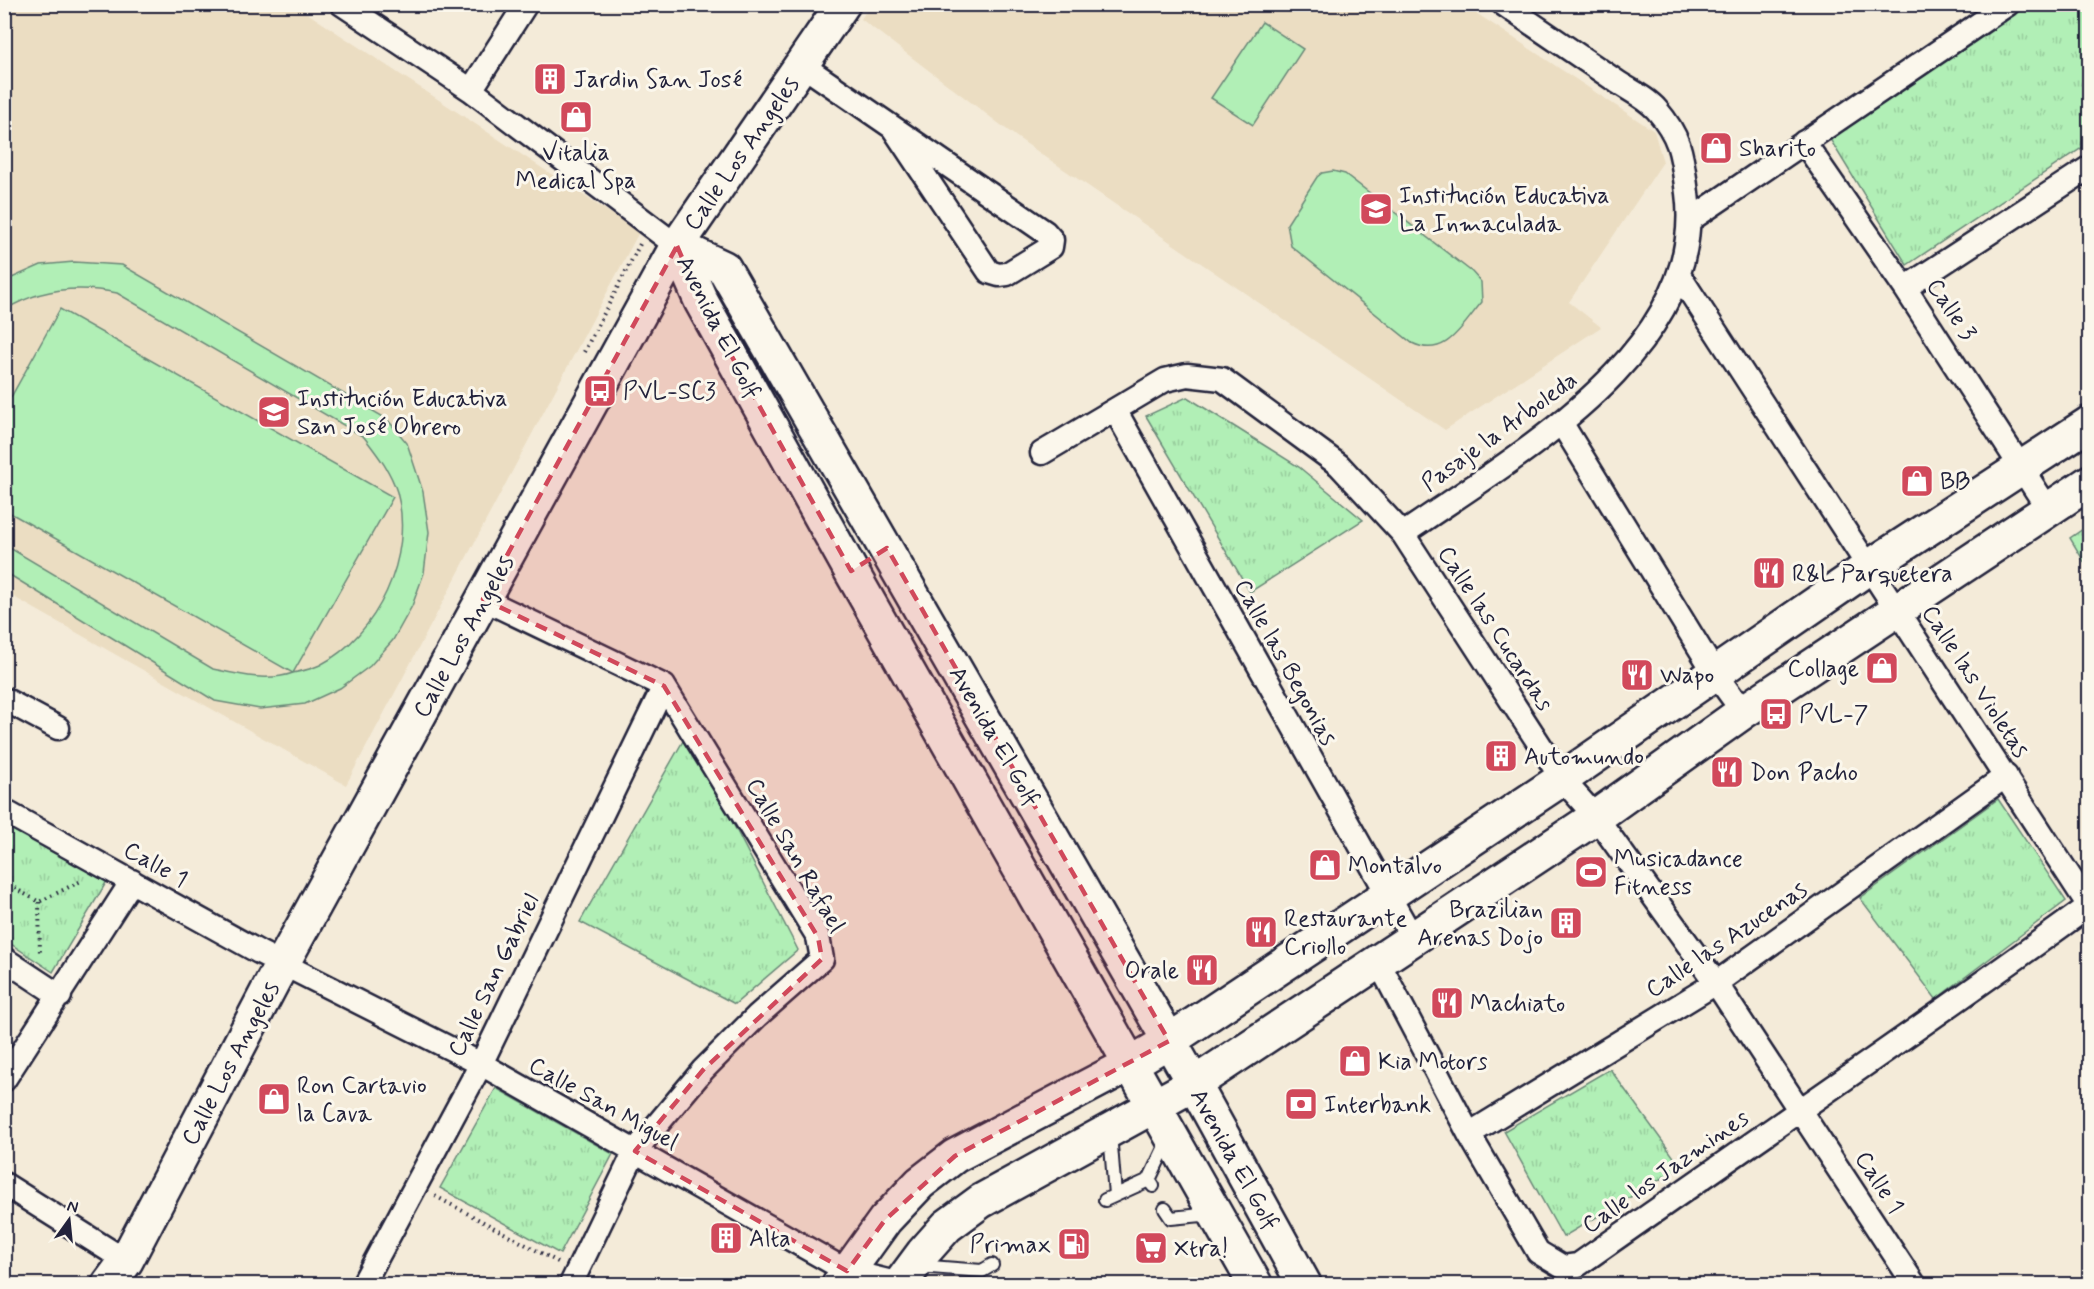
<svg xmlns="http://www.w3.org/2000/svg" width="2094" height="1289" viewBox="0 0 2094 1289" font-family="Mynerve,sans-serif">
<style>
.built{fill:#ebddc2}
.grass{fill:url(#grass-tufts);stroke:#6a8878;stroke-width:1.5}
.pitch{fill:#b1efb6;stroke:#6a8878;stroke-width:1.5}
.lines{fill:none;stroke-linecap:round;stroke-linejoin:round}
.lane-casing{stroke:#22223b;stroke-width:16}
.street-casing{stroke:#22223b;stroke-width:27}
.secondary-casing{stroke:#22223b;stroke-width:38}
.path{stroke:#22223b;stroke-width:4;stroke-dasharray:1.5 4.5;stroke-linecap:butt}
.lane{stroke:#fbf7ec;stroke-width:12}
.street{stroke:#fbf7ec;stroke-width:22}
.secondary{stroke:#fbf7ec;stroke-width:33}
.marked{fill:#d1495b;fill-opacity:0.2;stroke:#d1495b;stroke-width:4.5;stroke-dasharray:12 8;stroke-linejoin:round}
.labels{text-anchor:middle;stroke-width:6;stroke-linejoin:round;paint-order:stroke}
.poi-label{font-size:24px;fill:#22223b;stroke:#fbf7ec;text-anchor:start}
.street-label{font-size:24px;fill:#22223b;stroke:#fbf7ec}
</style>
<defs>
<pattern id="grass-tufts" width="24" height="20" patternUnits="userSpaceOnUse" patternTransform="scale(1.5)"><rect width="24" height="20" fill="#b1efb6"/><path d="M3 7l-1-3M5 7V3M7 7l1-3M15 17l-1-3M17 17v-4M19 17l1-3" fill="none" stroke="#98cd9d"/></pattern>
</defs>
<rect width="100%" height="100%" fill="#f4ebd9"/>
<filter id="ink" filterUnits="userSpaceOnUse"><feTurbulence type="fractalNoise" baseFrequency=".0167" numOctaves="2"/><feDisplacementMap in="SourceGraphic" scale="12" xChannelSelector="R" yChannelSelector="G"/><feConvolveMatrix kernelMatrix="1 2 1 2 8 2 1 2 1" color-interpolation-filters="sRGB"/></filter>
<g filter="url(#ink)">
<path class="built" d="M871,4L1464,5L1654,131L1663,162L1569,302L1601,327L1445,430L1018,138L861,19Z
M5,5H295L639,232L346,785L5,592Z"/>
<path class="grass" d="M2015,5H2089V143L1907,265L1825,131Z
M1187,397L1299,467L1363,520L1250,592L1146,416Z
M2089,525V570L2070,538Z
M687,734L798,950L735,1004L580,922Z
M1998,799L2066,901L1936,999L1860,898Z
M4,824L107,881L53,972L5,940Z
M1610,1069L1681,1167L1563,1237L1504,1131Z
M496,1088L613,1154L560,1254L440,1188Z"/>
<path class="pitch" d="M1262,22L1303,49L1253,125L1211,98Z
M1333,171L1345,174L1472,272L1481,282L1482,302C1463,324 1446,360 1412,343L1291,246L1287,224L1317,177L1322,173Z
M74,262L122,265L387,419L407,443L423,492L429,532L424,573L412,606L393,640L370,666L340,688L305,704L260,709L215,701L5,572V545L213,669C240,675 267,682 293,673L5,510V408L60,309L393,497L293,673C302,671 312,669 320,665C377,636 415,555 397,492C390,470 377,454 364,437L117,293C77,285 40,288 5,310V281L41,265Z"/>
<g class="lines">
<g class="lane-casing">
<path id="lane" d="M1110,1133L1115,1195
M1153,1186L1149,1180L1168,1140
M1105,1200L1149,1180
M1165,1209L1171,1218L1212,1214
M918,1266L982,1271L992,1265"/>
</g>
<g class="street-casing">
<path id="street" d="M342,4L471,90L677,246
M802,65L1045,232L1052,240L1051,247L1007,274L999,275L989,272L893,128
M471,90L526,4
M1804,142L1905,288L2048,509
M1690,220L2008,4
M1905,288L2090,167
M1115,410L1413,939
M1562,424L1716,675L1743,712
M1042,453L1165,380L1187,375L1222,379L1339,465L1403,534L1562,779L1596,817L1716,983L1914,1284
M1403,534C1512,458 1708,351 1687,193C1682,157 1682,139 1657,110C1647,98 1629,90 1616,81C1579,56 1541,30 1503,4
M483,599L664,686L818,937L822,959L757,1016L703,1070L635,1151L571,1284
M4,699L58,728
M4,811L259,952L481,1064L847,1271L900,1284
M4,959L60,996
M1379,963L1469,1134L1538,1252L1563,1267L1578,1265C1748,1145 1920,1029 2089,906L1679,275
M4,1080L132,881
M1469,1134L1716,983L2006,776
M4,1184L126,1261
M363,1284L481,1064L664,686"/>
</g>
<g class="secondary-casing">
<path id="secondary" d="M677,246L724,268L1194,1084L1304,1284
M677,246L701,301L851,571L1255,1284
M109,1284L126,1261L274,979L677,246L843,4
M839,1284L885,1220L920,1183L955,1156L1130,1064L1169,1041L1562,779L1869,567L2090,423
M900,1284L923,1253L947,1226L981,1201L1194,1084L1596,817L1743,712L2090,482"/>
</g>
<path class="path" d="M584,352L640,244
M4,882L39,902L83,880
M39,902L40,955
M435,1196L558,1262"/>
<use href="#lane" class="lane"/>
<use href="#street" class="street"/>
<use href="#secondary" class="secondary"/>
</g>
</g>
<path class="marked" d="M677,246L701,301L851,571L887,548L1169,1041L955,1156L885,1220L847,1271L635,1151L703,1070L822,959L818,937L664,686L483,599Z"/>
<defs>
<g id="building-square" transform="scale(1.725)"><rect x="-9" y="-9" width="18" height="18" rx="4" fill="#d1495b" stroke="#fbf7ec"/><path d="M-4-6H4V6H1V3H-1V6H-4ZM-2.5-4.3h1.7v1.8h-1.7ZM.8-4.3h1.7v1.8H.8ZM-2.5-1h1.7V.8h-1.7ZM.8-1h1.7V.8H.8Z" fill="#fff"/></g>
<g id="shop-square" transform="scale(1.725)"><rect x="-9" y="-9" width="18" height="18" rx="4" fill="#d1495b" stroke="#fbf7ec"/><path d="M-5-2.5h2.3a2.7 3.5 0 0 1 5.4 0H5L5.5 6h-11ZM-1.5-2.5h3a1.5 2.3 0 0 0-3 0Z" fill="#fff"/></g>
<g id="school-square" transform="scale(1.725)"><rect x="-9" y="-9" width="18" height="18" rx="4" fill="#d1495b" stroke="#fbf7ec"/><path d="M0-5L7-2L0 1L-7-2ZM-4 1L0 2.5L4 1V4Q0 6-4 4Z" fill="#fff"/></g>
<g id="bus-square" transform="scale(1.725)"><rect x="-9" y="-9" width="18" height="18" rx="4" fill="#d1495b" stroke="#fbf7ec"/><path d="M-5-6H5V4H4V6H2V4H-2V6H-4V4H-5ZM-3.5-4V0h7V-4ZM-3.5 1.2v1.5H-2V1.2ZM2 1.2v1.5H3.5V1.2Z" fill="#fff"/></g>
<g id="restaurant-square" transform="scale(1.725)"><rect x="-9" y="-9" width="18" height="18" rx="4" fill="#d1495b" stroke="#fbf7ec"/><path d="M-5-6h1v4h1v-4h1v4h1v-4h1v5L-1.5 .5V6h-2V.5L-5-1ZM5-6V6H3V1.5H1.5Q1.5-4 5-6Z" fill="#fff"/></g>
<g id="stadium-square" transform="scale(1.725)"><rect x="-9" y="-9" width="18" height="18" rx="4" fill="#d1495b" stroke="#fbf7ec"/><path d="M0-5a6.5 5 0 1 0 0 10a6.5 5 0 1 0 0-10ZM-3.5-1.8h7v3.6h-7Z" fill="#fff"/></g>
<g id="bank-square" transform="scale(1.725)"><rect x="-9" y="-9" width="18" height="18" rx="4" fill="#d1495b" stroke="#fbf7ec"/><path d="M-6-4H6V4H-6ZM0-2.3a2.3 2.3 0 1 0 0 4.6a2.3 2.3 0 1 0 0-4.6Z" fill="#fff"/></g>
<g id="fuel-square" transform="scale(1.725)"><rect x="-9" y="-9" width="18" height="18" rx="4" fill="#d1495b" stroke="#fbf7ec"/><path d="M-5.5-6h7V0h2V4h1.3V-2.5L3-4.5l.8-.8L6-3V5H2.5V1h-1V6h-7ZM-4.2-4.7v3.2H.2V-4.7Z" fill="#fff"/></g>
<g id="supermarket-square" transform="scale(1.725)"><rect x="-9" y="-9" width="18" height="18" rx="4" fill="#d1495b" stroke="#fbf7ec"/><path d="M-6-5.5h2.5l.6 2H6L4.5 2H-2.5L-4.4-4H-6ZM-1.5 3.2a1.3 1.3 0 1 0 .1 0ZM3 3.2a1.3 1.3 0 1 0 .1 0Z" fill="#fff"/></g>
</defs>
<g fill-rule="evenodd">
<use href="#building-square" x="550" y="79"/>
<use href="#shop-square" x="576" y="117"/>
<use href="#shop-square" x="1716" y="148"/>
<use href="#school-square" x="1376" y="209"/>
<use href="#bus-square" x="600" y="391"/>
<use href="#school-square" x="274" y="412"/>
<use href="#shop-square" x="1917" y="481"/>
<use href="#restaurant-square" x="1769" y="573"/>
<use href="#shop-square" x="1882" y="668"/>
<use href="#restaurant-square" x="1637" y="675"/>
<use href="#bus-square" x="1776" y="714"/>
<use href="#building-square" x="1501" y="756"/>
<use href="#restaurant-square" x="1727" y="772"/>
<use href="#shop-square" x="1325" y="865"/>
<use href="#stadium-square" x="1591" y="872"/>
<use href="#building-square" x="1566" y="923"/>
<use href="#restaurant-square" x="1261" y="932"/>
<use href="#restaurant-square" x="1202" y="970"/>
<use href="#restaurant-square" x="1447" y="1003"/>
<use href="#shop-square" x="1355" y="1061"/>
<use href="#shop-square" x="274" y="1099"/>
<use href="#bank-square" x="1301" y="1104"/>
<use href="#building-square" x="726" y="1238"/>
<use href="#fuel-square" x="1074" y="1244"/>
<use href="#supermarket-square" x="1151" y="1248"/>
</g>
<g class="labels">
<g class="poi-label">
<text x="573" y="87">Jardin San José</text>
<text x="1739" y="156">Sharito</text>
<text x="576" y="160" text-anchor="middle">Vitalia<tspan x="576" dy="28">Medical Spa</tspan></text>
<text x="1399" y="203">Institución Educativa<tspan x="1399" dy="28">La Inmaculada</tspan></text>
<text x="623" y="399">PVL-SC3</text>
<text x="297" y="406">Institución Educativa<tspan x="297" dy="28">San José Obrero</tspan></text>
<text x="1940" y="489">BB</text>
<text x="1792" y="581">R&amp;L Parquetera</text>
<text x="1859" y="676" text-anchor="end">Collage</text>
<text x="1660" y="683">Wapo</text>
<text x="1799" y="722">PVL-7</text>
<text x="1524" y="764">Automundo</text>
<text x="1750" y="780">Don Pacho</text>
<text x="1614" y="866">Musicadance<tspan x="1614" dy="28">Fitness</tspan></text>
<text x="1348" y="873">Montalvo</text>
<text x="1543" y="917" text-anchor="end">Brazilian<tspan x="1543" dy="28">Arenas Dojo</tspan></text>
<text x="1284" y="926">Restaurante<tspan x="1284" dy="28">Criollo</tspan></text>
<text x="1179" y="978" text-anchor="end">Orale</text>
<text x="1470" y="1011">Machiato</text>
<text x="1378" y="1069">Kia Motors</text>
<text x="297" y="1093">Ron Cartavio<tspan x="297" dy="28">la Cava</tspan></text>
<text x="1324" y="1112">Interbank</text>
<text x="749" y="1246">Alta</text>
<text x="1051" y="1252" text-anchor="end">Primax</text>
<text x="1174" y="1256">Xtra!</text>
</g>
<g class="street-label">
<text transform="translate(741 153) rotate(-55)" y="8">Calle Los Angeles</text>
<text transform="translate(1952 309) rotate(56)" y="8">Calle 3</text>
<text transform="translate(719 327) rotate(63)" y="8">Avenida El Golf</text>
<text transform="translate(1499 431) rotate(-36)" y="8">Pasaje la Arboleda</text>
<text transform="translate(1496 628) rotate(57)" y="8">Calle las Cucardas</text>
<text transform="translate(463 636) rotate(-61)" y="8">Calle Los Angeles</text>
<text transform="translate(1286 662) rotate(61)" y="8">Calle las Begonias</text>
<text transform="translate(1976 681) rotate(57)" y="8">Calle las Violetas</text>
<text transform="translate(995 736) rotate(60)" y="8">Avenida El Golf</text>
<text transform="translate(796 855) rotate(60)" y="8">Calle San Rafael</text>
<text transform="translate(156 864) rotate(29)" y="8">Calle 1</text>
<text transform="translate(1726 939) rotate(-34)" y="8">Calle las Azucenas</text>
<text transform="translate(493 975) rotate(-64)" y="8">Calle San Gabriel</text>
<text transform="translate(230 1063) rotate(-62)" y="8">Calle Los Angeles</text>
<text transform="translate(604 1103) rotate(29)" y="8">Calle San Miguel</text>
<text transform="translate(1235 1159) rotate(61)" y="8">Avenida El Golf</text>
<text transform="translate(1665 1171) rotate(-35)" y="8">Calle los Jazmines</text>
<text transform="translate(1880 1182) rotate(57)" y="8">Calle 1</text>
</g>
</g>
<rect width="2094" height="1289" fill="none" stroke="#fbf7ec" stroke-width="24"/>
<rect x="12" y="12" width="2070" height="1265" fill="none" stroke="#22223b" stroke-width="2" filter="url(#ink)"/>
<g transform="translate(69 1220) rotate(15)" stroke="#fbf7ec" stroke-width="4.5" paint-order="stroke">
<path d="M0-4.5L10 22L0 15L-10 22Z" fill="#22223b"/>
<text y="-9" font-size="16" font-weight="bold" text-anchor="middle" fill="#22223b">N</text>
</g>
</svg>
